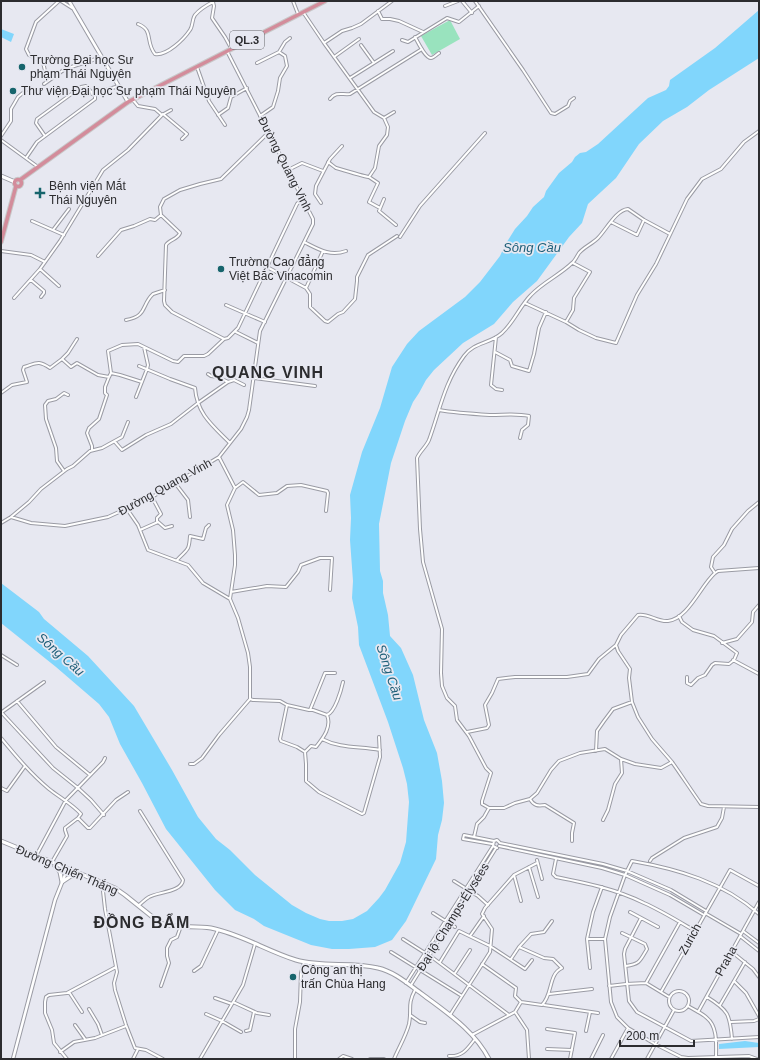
<svg xmlns="http://www.w3.org/2000/svg" width="760" height="1060" viewBox="0 0 760 1060" font-family="Helvetica,sans-serif">
<style>
.green{fill:#99e3be}
.water{fill:#81d6fc}
.lines{fill:none;stroke-linecap:round;stroke-linejoin:round}
.minor-casing{stroke:#9a9ba4;stroke-width:4}
.tertiary-casing{stroke:#9a9ba4;stroke-width:4.5}
.secondary-casing{stroke:#9a9ba4;stroke-width:5}
.trunk-casing{stroke:#c8c8c9;stroke-width:5.5}
.minor{stroke:#fff;stroke-width:2}
.tertiary{stroke:#fff;stroke-width:2.5}
.secondary{stroke:#fff;stroke-width:3}
.trunk{stroke:#d38c9b;stroke-width:3.5}
.poi-dot{fill:#16646c;stroke:#e7e8f1;stroke-width:1.5}
.labels{text-anchor:middle;stroke-width:3.5;stroke-linejoin:round;paint-order:stroke}
.shield{fill:#e7e8f1;stroke:#646469;stroke-width:1}
.shield-label{font-size:11px;font-weight:bold;fill:#2c2c2f}
.poi-label{font-size:12px;fill:#2c2c2f;stroke:#e7e8f1;text-anchor:start}
.street-label{font-size:12px;fill:#2c2c2f;stroke:#e7e8f1}
.water-label{font-size:13px;font-style:italic;fill:#1e5f79;stroke:#e7e8f1}
.district-label{font-size:16px;font-weight:bold;letter-spacing:1px;fill:#2c2c2f;stroke:#e7e8f1}
</style>
<rect width="100%" height="100%" fill="#e7e8f1"/>
<path class="green" d="M450,20L460,39L432,55L421,36Z"/>
<path class="water" d="M759,10V58L709,90L687,107L663,121L639,144L616,178L588,204L582,223L569,237L537,281L513,302L494,324L463,343L434,370L426,380L419,393L413,402L405,421L391,463L379,524L380,571L383,581V593L388,615L390,636L401,648L413,675L424,720L437,753L442,781L444,803L442,820L438,835L436,859L406,921L392,940L375,947L349,949H332L311,945L264,926L254,919L235,910L215,890L166,829L142,783L120,744L109,717L99,704L56,667L1,623V583L39,612L44,619L88,656L134,706L172,770L198,817L216,839L230,850L255,875L292,905L306,913L320,919L329,921H342L353,919L367,911L379,898L385,890L400,863L406,842L409,802L407,784L403,768L388,722L359,645L358,627L352,598L353,581L350,540L351,518L350,495L362,452L380,408L392,367L407,344L419,331L465,297L480,282L500,256L505,245L515,229L527,216L533,207L544,197L546,191L559,173L572,162L575,157L580,153L586,152L598,144L648,98L666,90L669,86L670,80L715,48Z
M1,29L14,34L11,42L1,37Z
M745,1041L759,1043V1047L719,1049V1044Z"/>
<g class="lines">
<g class="minor-casing">
<path id="minor" d="M61,1L72,8
M293,1L298,14
M462,1L472,13
M475,1L523,70L551,113L555,114L568,106L570,101L574,98
M213,2L214,6L212,18L225,37L231,48
M445,6L458,1
M378,11L382,19H390L399,21L423,32
M303,12L324,43L374,112L384,118L394,112
M138,24C154,30 145,42 155,54C167,56 184,39 190,30C193,26 192,19 195,15C200,9 207,5 213,2
M415,37C418,42 425,58 431,58C434,58 437,54 439,53
M402,40L408,42L447,18L459,22L479,6
M324,43L342,31L352,28L361,24L392,1
M361,45L374,63
M334,57L359,39
M257,63L279,52L285,42L290,38
M197,67L209,101L225,125
M45,71L43,62L29,55L26,49L36,22L59,1
M350,78L393,51
M44,84L65,69L102,57
M92,94L119,86
M330,99C336,91 342,95 350,94L422,49
M133,100L138,106L155,109L162,115
M163,114L187,134L182,139
M218,115L228,108L231,97L247,88
M260,116L273,107L278,91L280,78L287,66L285,56L279,52
M269,132L221,179L200,184L180,190L164,199L160,207L161,215L180,233C178,239 169,240 166,245L164,301L165,305L172,312L224,339L228,338L238,328L297,204L303,198
M1,136L11,121V109L14,104L18,97L30,87
M1,140L38,167
M26,158L37,142L95,99V96L86,86L81,87L37,119L36,123L45,136
M328,162C331,164 333,166 336,168C340,169 366,177 369,177L375,168L379,146L387,135L388,127L384,118
M288,170L302,163L323,171
M369,177L378,183L369,202L380,208
M384,199L379,211L396,225
M321,203L315,194L316,186L330,159L342,146
M32,221L64,235
M611,222L637,235L644,220
M53,230L69,209
M400,237L420,206L485,133
M304,242C318,249 330,257 346,251
M1,251L31,255L45,262
M98,256L121,230L134,226L150,219L155,220L161,215
M267,267L306,288L310,294V307L325,321L328,322L338,314L343,312L355,299L357,281V277L368,255L397,236
M40,269L59,286
M31,280L44,291V293L41,297
M306,288L323,251
M14,298L40,269L60,241L103,170L128,150L162,115L171,110
M525,303L566,322L579,330L596,338L616,343L637,295L656,264L687,199L702,179L721,169L744,142L759,131
M226,305L265,322
M126,320C148,316 141,305 153,294L165,290
M566,322L573,310L574,298L590,272L573,263
M236,332L258,343
M496,337L491,385L496,389L502,390
M77,339L68,353L62,359L71,367L77,363L98,375L109,377L111,373L120,375L142,382
M495,352L510,360L512,366L529,371L534,354L539,328L546,312
M139,366L170,379L195,388C197,414 213,426 230,443
M111,373L108,351L122,345L138,344L173,361L178,362L184,356H204L208,354L224,339
M208,374L211,376L218,377L228,382L234,380L244,385
M254,378L315,386
M105,391V387L109,377
M1,393L12,385L27,382L23,370L24,367C37,363 38,360 50,368L62,359
M136,397L147,369L148,365L144,347
M439,410C456,413 474,414 491,415C504,415 516,413 529,416L528,425L522,430L520,438
M115,442L122,450L146,435L171,424L198,403L228,382
M92,450V446L87,433L89,428L99,419L107,395L105,393V390
M219,457L235,488L227,505L233,530L235,555V565L230,599
M64,471L57,461L56,448L46,419L45,405L48,401L56,399L64,393L68,395
M175,483L188,500L190,517
M235,488L243,482L259,495L277,493L287,486L301,485L327,491L328,493L326,511
M152,497L161,514L157,518V521L165,528L172,526
M127,509L138,525L148,550L188,565L203,583L230,599L238,618L248,653L250,667V699L219,735L202,758L194,764H190
M11,517L29,502L41,489L67,469L73,466L90,451L102,448L122,437L128,422
M1,523L11,517L31,523L65,526L108,517L152,497L219,457L241,429L247,417L249,410L260,331L313,224V219L227,51
M140,530L158,522
M177,560C187,549 189,552 190,536L203,539L206,528L209,525
M715,573L711,567L713,557L724,545L732,529L748,511L759,502
M231,592L267,586L286,587L298,572L301,565L320,558H332L330,590
M679,616L682,622L693,630L714,636L737,653L734,660L729,664L715,663L712,665L705,675L698,678L691,685L687,683V677
M722,643L737,639L752,622L753,612L759,605
M616,645L618,651L630,669L629,678L632,702L638,717L652,739L672,762
M1,655L17,665
M733,660L759,674
M250,699L253,700L280,701L287,705L309,710H313L327,715C332,727 323,738 316,747L311,746L305,752
M17,701L56,747L90,775
M287,705L280,739L281,741L297,747L305,752L306,764V781L319,792L362,814L364,813L380,757L379,737
M310,710L325,673H335
M1,712L53,768L78,788L91,800L104,815
M2,712L44,682
M327,715C335,712 341,691 343,682
M467,732L487,728L489,725L485,705L492,693L498,679L515,677H567L588,674L599,659L616,645L621,635L638,615C648,613 657,622 668,621C688,619 701,585 715,573L718,571L759,568
M1,738C16,756 31,774 49,789C59,797 72,804 81,814L78,818L65,828V830L67,836L52,862
M322,739C341,749 360,746 380,750
M596,751L597,731L604,721L613,709L632,702
M1,788L7,791L25,766
M530,799C534,806 538,806 545,805L574,823L572,833V841
M489,808L482,804V801L491,773L486,768L469,736L457,720L455,706L447,698L442,686L441,673L442,629L423,562L420,529L417,458C420,451 426,447 429,440C440,410 444,383 464,356C474,342 490,344 502,333C514,322 520,306 531,295C543,282 560,275 572,263C575,261 577,256 579,253C584,247 592,244 598,238C606,230 616,210 628,209L644,220L670,234
M78,818L88,828H90L116,800L128,792
M603,820L608,810L615,784L622,773L621,759
M474,837L477,824L484,817L489,808H504L515,803L530,799L537,793L551,770L559,761L580,753L605,749L621,759L635,764L661,768L672,762C682,776 691,790 701,804L708,806L759,807
M494,841L493,846L497,848
M500,843L603,864L627,871L671,890L706,911
M492,844L463,839L464,835L494,841L497,840L500,843
M499,846L602,868L625,875L670,895L704,915
M36,856L66,800L103,762L105,758
M556,859L553,874L556,877C586,883 616,889 644,903C662,911 678,921 695,931
M537,860L542,879
M650,861L652,858L684,838L717,827L722,818L724,807
M529,867L538,897
M514,875L521,901
M454,881L478,896L488,905
M102,882L105,909L117,972L114,983L115,990L126,1025L135,1048L146,1050L163,1059
M139,905C142,903 145,899 149,897C158,892 182,892 183,880L140,811
M630,912L658,927
M433,913L455,927
M705,913L741,934
M641,918L625,949L624,954L629,1001L637,1012L691,1041L759,1037
M743,931L759,943
M622,933L645,944L647,949C640,961 640,964 626,966
M470,936L484,916
M740,936L759,951
M403,939L425,953
M587,939H605
M391,952L462,996
M732,952L753,969L759,977
M429,955L509,1015
M511,959L519,947L531,934L544,932L552,921
M440,962L459,931L490,946L525,969L532,960
M482,964L516,988L515,996L521,1002
M590,968L587,939L593,912L602,887
M194,971L201,966L218,930
M455,973L470,950
M734,981L746,993L759,1016
M406,983L493,846
M646,983L680,922
M411,985L496,848
M161,986L169,963L167,956V948L171,940L177,937L181,926
M609,986L626,984L646,983L669,997
M669 1001a10 10 0 1 1 20 0a10 10 0 1 1-20 0Z
M69,992L82,1012
M661,992L730,870L759,886
M549,994L592,989
M707,997C728,1010 730,1014 732,1039
M215,998L232,1004
M233,1002L257,1013L269,1015
M544,1005L598,1013
M720,1005L745,962
M688,1006C694,1010 702,1013 707,1018C718,1027 716,1045 716,1058
M89,1009L98,1024L102,1035
M515,1012L527,1030L529,1059
M698,1012L759,902
M206,1014L222,1021L241,1032
M410,1015L420,1022L425,1023
M450,1015L490,952L492,929L482,914L485,908L514,875L537,863
M731,1022L754,1021L759,1019
M75,1025L85,1039
M547,1029L575,1033L570,1059
M246,1031L250,1030L254,1012
M586,1031L590,1012
M472,1035L515,1012L521,1002L542,1005C553,995 548,974 562,968L553,959L544,958L519,947
M547,1049L572,1050
M60,1052L74,1042L95,1038L126,1026
M449,1056C463,1057 468,1048 475,1039
M67,1059L54,1043L52,1030L45,1013V1002L46,997L49,995L67,993L116,967
M133,1059L138,1049
M200,1059L243,985L255,944
M295,1059V1029L300,1002L301,973L304,962
M339,1059L343,1056L352,1059
M370,1059H384
M394,1059C399,1047 406,1036 409,1024C412,1009 407,1005 415,990
M591,1059L603,1035
M611,1059L628,1028
M647,1059L674,1010
M757,1059L749,1056L688,1058L681,1057L655,1044L628,1028L617,1017L611,1002L605,939L610,917L625,875L632,861C678,869 723,882 759,914"/>
</g>
<g class="tertiary-casing">
<path id="tertiary" d="M69,1L128,102
M13,1059L55,900L67,870"/>
</g>
<g class="secondary-casing">
<path id="secondary" d="M1,176L15,182
M1,841L115,888L125,895L160,923C176,929 194,925 211,928C241,934 267,951 296,960C323,968 351,961 378,968C395,972 408,984 422,994C447,1013 474,1030 489,1059
M55,866L60,872L62,882
M62,882L71,876L78,874"/>
</g>
<g class="trunk-casing">
<path id="trunk" d="M14.5 183a3.5 3.5 0 1 1 7 0a3.5 3.5 0 1 1-7 0Z
M20,180L128,102L325,1
M1,242L16,186"/>
</g>
<use href="#minor" class="minor"/>
<use href="#tertiary" class="tertiary"/>
<use href="#secondary" class="secondary"/>
<use href="#trunk" class="trunk"/>
</g>
<g class="poi-dot">
<circle cx="22" cy="67" r="4"/>
<circle cx="13" cy="91" r="4"/>
<path d="M38 187h4v4h4v4h-4v4h-4v-4h-4v-4h4z"/>
<circle cx="221" cy="269" r="4"/>
<circle cx="293" cy="977" r="4"/>
</g>
<g class="labels">
<rect class="shield" x="230" y="31" width="34" height="18" rx="3"/>
<g class="shield-label">
<text x="247" y="44">QL.3</text>
</g>
<g class="poi-label">
<text x="30" y="64">Trường Đại học Sư<tspan x="30" dy="14">phạm Thái Nguyên</tspan></text>
<text x="21" y="95">Thư viện Đại học Sư phạm Thái Nguyên</text>
<text x="49" y="190">Bệnh viện Mắt<tspan x="49" dy="14">Thái Nguyên</tspan></text>
<text x="229" y="266">Trường Cao đẳng<tspan x="229" dy="14">Việt Bắc Vinacomin</tspan></text>
<text x="301" y="974">Công an thị<tspan x="301" dy="14">trấn Chùa Hang</tspan></text>
</g>
<g class="street-label">
<text transform="translate(285 164) rotate(63)" y="4">Đường Quang Vinh</text>
<text transform="translate(165 487) rotate(-29)" y="4">Đường Quang Vinh</text>
<text transform="translate(67 870) rotate(23)" y="4">Đường Chiến Thắng</text>
<text transform="translate(453 917) rotate(-58)" y="4">Đại lộ Champs-Élysées</text>
<text transform="translate(690 939) rotate(-61)" y="4">Zurich</text>
<text transform="translate(726 961) rotate(-61)" y="4">Praha</text>
</g>
<g class="water-label">
<text x="532" y="252">Sông Cầu</text>
<text transform="translate(61 654) rotate(41)" y="5">Sông Cầu</text>
<text transform="translate(390 672) rotate(72)" y="5">Sông Cầu</text>
</g>
<g class="district-label">
<text x="268" y="378">QUANG VINH</text>
<text x="142" y="928">ĐỒNG BẨM</text>
</g>
</g>
<rect width="760" height="1060" fill="none" stroke="#2c2c2f" stroke-width="4"/>
<path d="M620 1040v6h74v-6" fill="none" stroke="#2c2c2f" stroke-width="2"/>
<text x="626" y="1040" font-size="12" fill="#2c2c2f" stroke="#e7e8f1" stroke-width="3" paint-order="stroke">200 m</text>
</svg>
